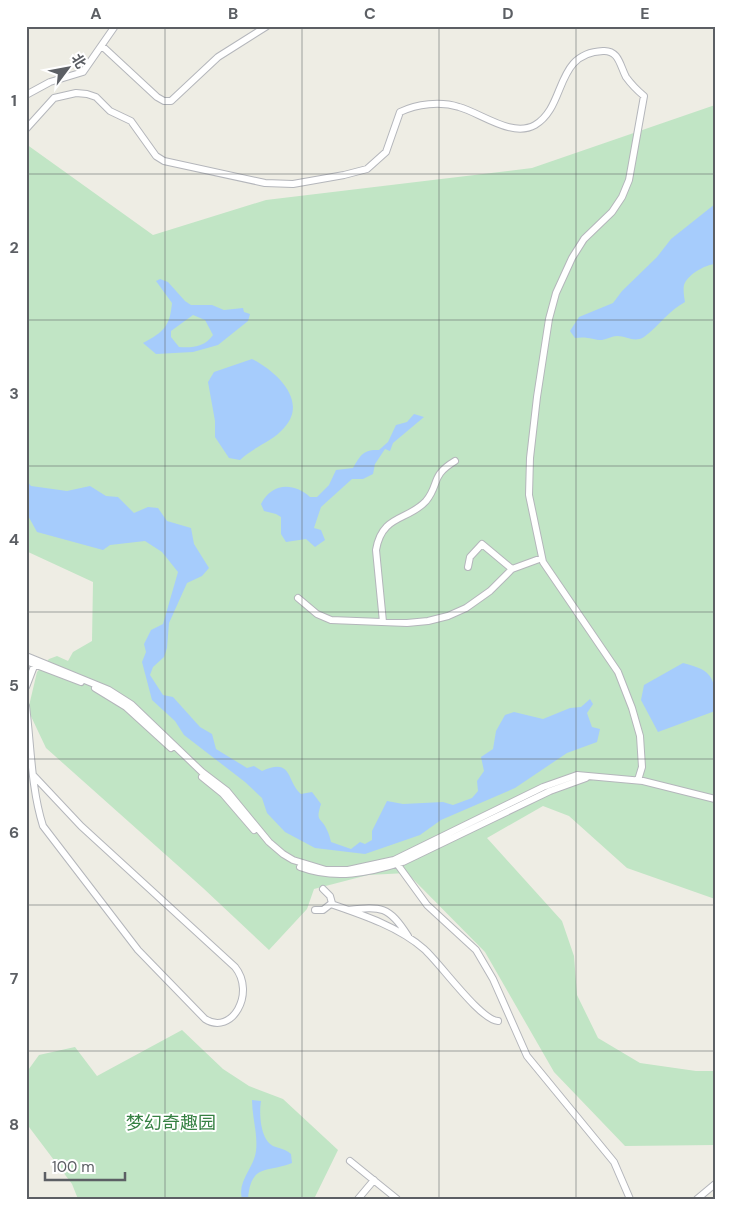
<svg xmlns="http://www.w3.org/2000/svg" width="741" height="1225" viewBox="0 0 741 1225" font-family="'DM Sans','Noto Sans SC',sans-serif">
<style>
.green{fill:#c1e5c5}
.water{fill:#a6ccfc;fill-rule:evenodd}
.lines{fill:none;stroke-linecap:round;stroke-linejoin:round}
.street-casing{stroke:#b4b6bb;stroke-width:8}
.street{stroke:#fff;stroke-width:6}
.grid{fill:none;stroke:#5c5f64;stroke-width:1;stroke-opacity:0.55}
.labels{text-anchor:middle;stroke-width:4;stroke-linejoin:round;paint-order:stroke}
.park-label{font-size:18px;fill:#368143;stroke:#fff}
.neatline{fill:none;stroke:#5c5f64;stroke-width:2}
.grid-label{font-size:16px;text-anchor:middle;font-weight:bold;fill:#5c5f64}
</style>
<rect width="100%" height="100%" fill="#eeede4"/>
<path class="green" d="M715,105V899L627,868L569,816L543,806L487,838L562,921L574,956L577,995L598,1038L640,1063L696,1071H715V1145L625,1146L554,1072L485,952L407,873L368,875L314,889L307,909L269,950L203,888L46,748L28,710L37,672L49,659L57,656L68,661L73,652L92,641L93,582L26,551V144L153,235L266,200L532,168Z
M182,1030L223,1069L249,1086L283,1099L338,1150L314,1199H78L72,1184L26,1123V1073L39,1055L75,1047L97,1076Z"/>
<path class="water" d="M715,204V264C705,265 688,274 684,285C683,289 684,297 685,302C668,311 659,326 644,337C634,343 627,336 617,336C612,336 607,339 602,340C593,340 588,336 575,338L570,331L579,317L613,303L622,291L657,257L671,239Z
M160,279L168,282L185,301L191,305H212L224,310L243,308L244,312L250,314L248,321L218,345L193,352L156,354L143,343C164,332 170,326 172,303L156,281ZM193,315L205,320L213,335C205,347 192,348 179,347L171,337V331Z
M252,359C276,371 309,401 284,428C272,442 253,447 240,460L229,458L215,437V421L208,382L214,372Z
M414,414L424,417L393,443L390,451L385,449L375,464L373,474L363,479H352L321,507L314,528L321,530L325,540L315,547L306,539L286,542L281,534V517L276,514L264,511L261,504C272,483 293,482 310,497H317L329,485L336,470L353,468C360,456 363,449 379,450L388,442L396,425L407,422Z
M26,480L31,486L67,491L90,486L106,496L118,497L134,513L148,507L158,508L167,521L191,528L194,544L209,568L202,576L187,583L169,623L167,648L164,657L153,667L150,675L163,695L173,697L200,727L212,734L216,749L247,768L254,766L262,771C293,757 286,781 301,794L312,792L321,804C315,823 321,816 327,830C329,834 330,838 331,842L351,849L360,842L365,844L372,840V831L387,801L403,804L443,802L453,805L472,798L478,791L477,781L484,771L481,757L493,749L496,731L505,715L514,712L543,719L570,708L581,707L590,699L593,704L587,713L592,727L600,729L597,742L567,753L515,788L441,820L420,835L365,854L315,848L285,832L267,813L262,798L245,782L184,735L175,721L152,700L142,662L146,652L144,644L151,630L163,624L178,572L162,552L145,541L110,545L103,550L37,532L26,512Z
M683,663C716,671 715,680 715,711L658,732L641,700L644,685Z
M252,1100L261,1101C259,1113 260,1139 273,1146C281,1149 285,1149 291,1154L292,1163C267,1173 251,1163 248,1199H242C237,1181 254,1168 256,1151C258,1134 252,1117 252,1100Z"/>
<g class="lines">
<g class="street-casing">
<path id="street" d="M102,46L157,97L164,101H171L218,57L267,26
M26,95L50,82L83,72L115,26
M26,129L54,98L76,93L87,94L96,97L110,111L131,121L156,156L164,161L265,183L293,184L344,175L367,169L386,152L400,112C417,104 440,101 459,107C481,113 512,138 535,125C567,106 554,53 603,51C619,50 620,66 626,77C631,84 638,91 644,96L629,180L622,197L612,212L584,239L572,258L556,293L549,319L537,397L530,458L529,495L543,562L618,672L632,708L640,736L642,767L638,780
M468,567L470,557L482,544L512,569
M298,598L317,614L331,620L407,623L428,621L448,616L466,608L490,591L512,569L542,558
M383,622L376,550C382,514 408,521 426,501C440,484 430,476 455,461
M26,656L109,690L131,704L202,772L227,791L269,842L283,854L293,860L326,870H348L394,860L543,787L577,775L643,781L715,799
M26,661L81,682
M26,687L36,661
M95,688L126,707L171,748
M26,706C31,745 31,788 43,826L138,950L205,1019C232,1036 256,993 235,967L81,826L34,776
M202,777L223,794L254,830
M395,861L427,905L476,950L493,979L527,1056L614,1162L630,1199
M300,867C335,880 369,873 403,862L550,791L586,778
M331,904C363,915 399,927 424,949C440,963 480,1020 498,1021
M315,910H323L332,903L330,896L323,889
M348,910C381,906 389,906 408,936
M350,1161L397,1199
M358,1199L374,1180
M697,1199L715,1184"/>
</g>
<use href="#street" class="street"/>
</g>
<path class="grid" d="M165,26V1199M302,26V1199M439,26V1199M576,26V1199M26,174H715M26,320H715M26,466H715M26,612H715M26,759H715M26,905H715M26,1051H715"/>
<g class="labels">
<g class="park-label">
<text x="171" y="1129">梦幻奇趣园</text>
</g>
</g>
<rect width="741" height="1225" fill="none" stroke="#ffffff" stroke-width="55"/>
<g transform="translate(68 68) rotate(58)" stroke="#ffffff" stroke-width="4" paint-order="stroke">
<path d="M0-4L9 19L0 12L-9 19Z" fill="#5c5f64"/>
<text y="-8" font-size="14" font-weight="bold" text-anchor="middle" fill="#5c5f64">北</text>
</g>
<path d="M45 1172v8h80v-8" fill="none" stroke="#5c5f64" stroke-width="2.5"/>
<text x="52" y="1172" font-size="15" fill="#5c5f64" stroke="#ffffff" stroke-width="4" paint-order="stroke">100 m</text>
<rect x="28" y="28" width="686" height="1170" class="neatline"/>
<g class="grid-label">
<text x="96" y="19">A</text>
<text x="233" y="19">B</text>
<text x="370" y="19">C</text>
<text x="508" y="19">D</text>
<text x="645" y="19">E</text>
<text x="14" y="106">1</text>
<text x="14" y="253">2</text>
<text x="14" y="399">3</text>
<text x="14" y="545">4</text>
<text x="14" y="691">5</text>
<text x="14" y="838">6</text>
<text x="14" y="984">7</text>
<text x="14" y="1130">8</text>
</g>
</svg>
